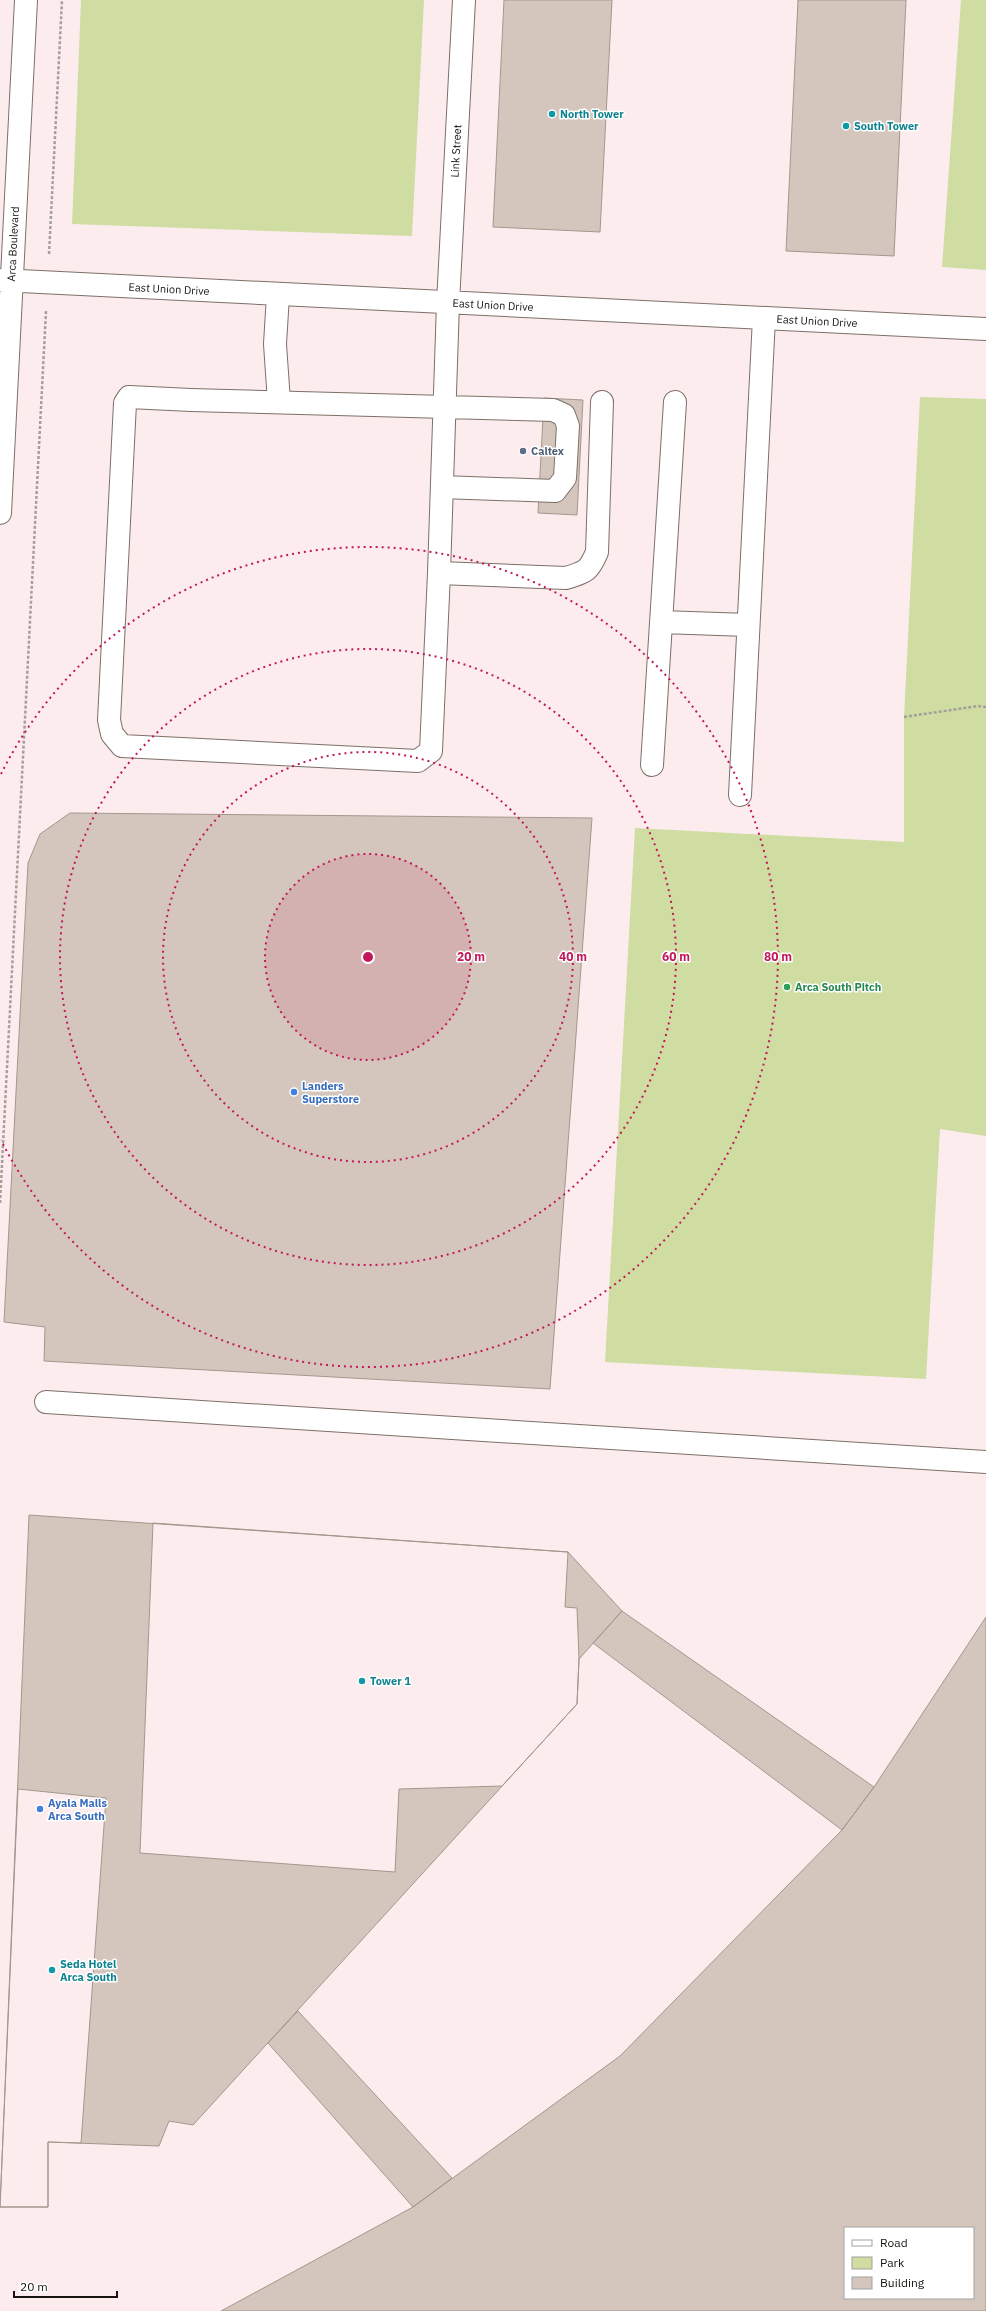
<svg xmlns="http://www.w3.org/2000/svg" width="986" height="2311" viewBox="0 0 986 2311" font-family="'IBM Plex Sans',sans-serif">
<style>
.industrial{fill:#fdecee;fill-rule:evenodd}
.green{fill:#cfdda3}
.building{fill:#d4c6bc;stroke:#a3978d;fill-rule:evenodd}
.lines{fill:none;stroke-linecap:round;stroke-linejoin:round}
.minor-casing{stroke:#7c7067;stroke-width:24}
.path{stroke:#a49f9b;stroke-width:2.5;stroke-dasharray:3 2;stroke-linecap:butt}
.minor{stroke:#fff;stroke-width:22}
.ring{fill:none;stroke:#c2185b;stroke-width:2;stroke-dasharray:2 4}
.culture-dot{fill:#0f9aa8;stroke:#fff;stroke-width:1.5}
.service-dot{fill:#5c6f8a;stroke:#fff;stroke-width:1.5}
.leisure-dot{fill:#2e9e5b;stroke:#fff;stroke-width:1.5}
.shop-dot{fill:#3f7fe0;stroke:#fff;stroke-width:1.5}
.labels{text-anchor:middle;stroke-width:3;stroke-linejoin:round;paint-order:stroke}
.culture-label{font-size:11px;font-weight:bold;fill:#0d838f;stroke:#fff;text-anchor:start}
.street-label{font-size:11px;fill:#181410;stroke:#fff}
.service-label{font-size:11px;font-weight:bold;fill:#4e5e75;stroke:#fff;text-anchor:start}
.leisure-label{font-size:11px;font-weight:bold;fill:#27864d;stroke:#fff;text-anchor:start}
.shop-label{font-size:11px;font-weight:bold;fill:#366cbe;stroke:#fff;text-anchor:start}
.centre{fill:#c2185b;stroke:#fff;stroke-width:2}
.ring-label{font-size:12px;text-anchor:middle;font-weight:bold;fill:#c2185b;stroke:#fff;stroke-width:3;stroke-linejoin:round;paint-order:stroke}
</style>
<rect width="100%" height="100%" fill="#fffaf5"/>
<path class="industrial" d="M0,0H986V2311H0ZM845,2228H973V2298H845Z"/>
<path class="green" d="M81,0H424L412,236L72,224Z
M961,0H986V270L942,267Z
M920,397L986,399V1136L940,1129L926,1379L605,1362L635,828L904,842V717Z"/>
<path class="building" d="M504,0H612L600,232L493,227Z
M798,0H906L894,256L786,251Z
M544,398L583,400L577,515L538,513Z
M70,813L592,818L550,1389L44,1361L45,1327L4,1322L28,863L40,834Z
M29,1515L568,1552L622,1611L579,1659L577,1704L193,2125L169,2121L159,2146L48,2142V2207H0Z
M153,1523L568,1552L565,1607L577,1608L579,1659L577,1704L502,1786L399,1789L395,1872L140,1853Z
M622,1611L874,1787L842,1830L593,1643Z
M986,1617V2311H221L413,2207L620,2056L842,1830L874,1787ZM845,2228H973V2298H845Z
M18,1789L106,1798L81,2143L48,2142V2207H0Z
M298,2011L452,2178L413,2207L268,2043Z"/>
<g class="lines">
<g class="minor-casing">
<path id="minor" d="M0,280L986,329
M278,295L275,344L279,402
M442,487L555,491L565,478L568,426L564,415L553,410L191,400L129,397L125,403L109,720L112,734L122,746L418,761L431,751L439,573L566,578C586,572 589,571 597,552L602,402
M0,513L26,0
M439,573L448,303L464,0
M661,622L748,625
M652,765L675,402
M740,795L764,318
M46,1402L986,1462"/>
</g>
<path class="path" d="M49,254L62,0
M904,717L978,706L986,707
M0,1203L46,311"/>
<use href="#minor" class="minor"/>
</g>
<circle cx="368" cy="957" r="103" fill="#c2185b" fill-opacity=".12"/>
<g class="ring">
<circle cx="368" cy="957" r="103"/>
<circle cx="368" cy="957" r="205"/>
<circle cx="368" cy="957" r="308"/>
<path d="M1 774A410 410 0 1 1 1 1140"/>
</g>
<g class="culture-dot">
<circle cx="552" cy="114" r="4"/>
<circle cx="846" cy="126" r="4"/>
<circle cx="362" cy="1681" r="4"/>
<circle cx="52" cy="1970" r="4"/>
</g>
<circle class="service-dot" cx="523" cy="451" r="4"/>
<circle class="leisure-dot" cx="787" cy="987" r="4"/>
<g class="shop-dot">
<circle cx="294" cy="1092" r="4"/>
<circle cx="40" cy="1809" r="4"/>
</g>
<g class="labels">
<g class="culture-label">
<text x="560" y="118">North Tower</text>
<text x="854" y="130">South Tower</text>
<text x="370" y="1685">Tower 1</text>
<text x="60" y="1968">Seda Hotel<tspan x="60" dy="13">Arca South</tspan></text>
</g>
<g class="street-label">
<text transform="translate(456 151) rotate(-87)" y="4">Link Street</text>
<text transform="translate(13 244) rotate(-87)" y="4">Arca Boulevard</text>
<text transform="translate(169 289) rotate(3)" y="4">East Union Drive</text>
<text transform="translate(493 305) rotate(3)" y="4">East Union Drive</text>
<text transform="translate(817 321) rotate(3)" y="4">East Union Drive</text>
</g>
<g class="service-label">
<text x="531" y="455">Caltex</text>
</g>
<g class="leisure-label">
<text x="795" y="991">Arca South Pitch</text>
</g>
<g class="shop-label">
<text x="302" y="1090">Landers<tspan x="302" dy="13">Superstore</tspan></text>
<text x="48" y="1807">Ayala Malls<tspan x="48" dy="13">Arca South</tspan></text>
</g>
</g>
<circle cx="368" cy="957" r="6" class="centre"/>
<g class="ring-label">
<text x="471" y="961">20 m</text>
<text x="573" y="961">40 m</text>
<text x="676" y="961">60 m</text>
<text x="778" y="961">80 m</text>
</g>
<rect x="844" y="2227" width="130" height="72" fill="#ffffff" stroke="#a3a19f"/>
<rect x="852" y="2240" width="20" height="6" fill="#ffffff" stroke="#a3a19f"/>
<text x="880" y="2247" font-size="12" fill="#181410">Road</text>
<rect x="852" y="2257" width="20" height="12" fill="#cfdda3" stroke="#a3a19f"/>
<text x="880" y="2267" font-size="12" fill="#181410">Park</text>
<rect x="852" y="2277" width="20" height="12" fill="#d4c6bc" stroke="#a3a19f"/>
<text x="880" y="2287" font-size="12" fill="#181410">Building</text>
<path d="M14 2291v6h103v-6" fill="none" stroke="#181410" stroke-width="2"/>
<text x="20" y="2291" font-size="12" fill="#181410" stroke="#ffffff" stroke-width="3" paint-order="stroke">20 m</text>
</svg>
